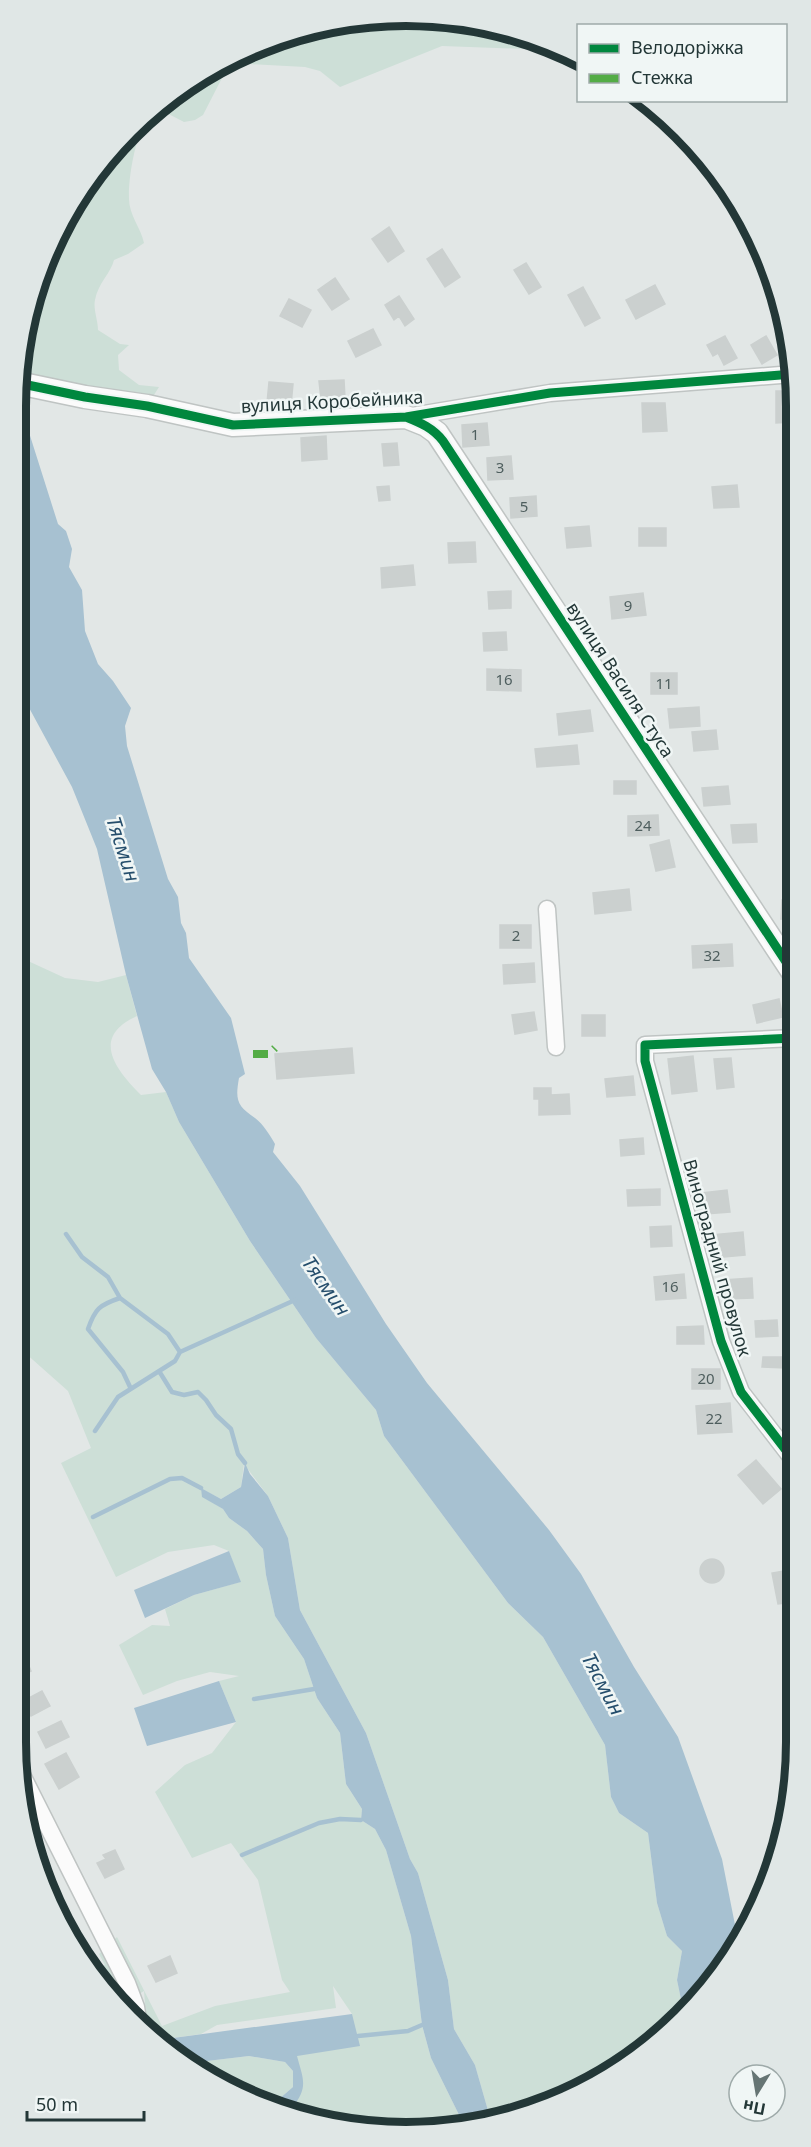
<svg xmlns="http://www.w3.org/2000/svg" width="811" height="2147" viewBox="0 0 811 2147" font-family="'Noto Sans',sans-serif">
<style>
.green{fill:#cddfd7}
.water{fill:#a7c1d1}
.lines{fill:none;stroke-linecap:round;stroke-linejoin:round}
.stream{stroke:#a7c1d1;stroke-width:4.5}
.building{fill:#cbd0cf;stroke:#cbd0cf;stroke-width:1.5}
.street-casing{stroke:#bfc4c3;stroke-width:19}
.secondary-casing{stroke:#bfc4c3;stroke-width:25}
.street{stroke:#fbfbfb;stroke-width:16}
.secondary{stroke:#fbfbfb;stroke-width:22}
.quiet{stroke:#53ac45;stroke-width:8;stroke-dasharray:15 8;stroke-linecap:butt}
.cycleway-casing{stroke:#f0f6f5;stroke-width:13}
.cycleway{stroke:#00873e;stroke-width:9}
.labels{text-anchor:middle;stroke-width:5;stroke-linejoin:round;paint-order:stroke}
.number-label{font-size:15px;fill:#4e5e5e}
.street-label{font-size:18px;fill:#233737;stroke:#f0f6f5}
.water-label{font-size:20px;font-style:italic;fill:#254e6c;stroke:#f0f6f5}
.rim{fill:none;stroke:#233737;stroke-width:8}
</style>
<rect width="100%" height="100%" fill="#e2e7e6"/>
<path class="green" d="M431,16L507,28L555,50L442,46L340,87L320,71L305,67L249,64L237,68L223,76L203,115L195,120L184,122L157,108C137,119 128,177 129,199C129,215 141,228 144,243L128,254L114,260C111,273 98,283 95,300C93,309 98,320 98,330L120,344L129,345L118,355L119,370L139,385L159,387L147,406L22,384L21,364L28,304L55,232L96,168L148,112L211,67L280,36L355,18Z
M15,955L65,978L98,982L126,975L137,1016C91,1037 114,1068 141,1095L166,1092L179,1122L250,1241L316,1338L376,1410L384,1436L508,1603L543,1637L605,1745L611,1797L619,1813L648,1833L657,1903L667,1936L682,1951L677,1980L683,2009L622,2066L491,2121L475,2065L454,2029L448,1980L418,1873L410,1859L366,1733L300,1610L288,1538L268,1496L244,1464L241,1487L221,1499L202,1489V1496L223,1509L229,1518L247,1531L263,1549L266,1575L275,1616L304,1659L317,1698L340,1733L346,1784L362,1809L361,1820L375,1829L386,1850L411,1936L422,2025L431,2058L464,2125L354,2129L292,2108L298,2099L296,2056L352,2014L333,1986L336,2008L217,2025L201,2034L173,2038L176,2051L147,2028L144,1991L122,2004C108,2000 102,1981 95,1970L105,1965L99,1954L117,1937L162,2026L215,2006L290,1992L282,1980L258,1880L231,1843L192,1858L155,1792L185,1765L212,1753L236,1722L219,1681L239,1676L210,1672L177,1681L143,1695L119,1645L152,1625L170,1626L165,1609L194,1595L240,1582L229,1551L214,1545L168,1552L116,1577L61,1463L91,1448L68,1391L15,1344Z
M249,2056L285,2062L293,2071V2087L279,2099L272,2101L211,2080L190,2063Z"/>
<path class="water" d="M21,363L26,423L58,524L66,531L72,549L69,567L82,590L85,631L98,664L113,681L131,708L125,726L127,746L168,879L178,897L181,923L186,933L189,958L231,1018L245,1074L239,1078C235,1100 237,1106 255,1118C263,1124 270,1135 275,1144L273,1152L300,1186L386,1324L427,1383L549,1530L581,1574L634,1667L678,1737L722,1859L737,1935L716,1979L683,2009L677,1980L682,1951L667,1936L657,1903L648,1833L619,1813L611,1797L605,1745L543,1637L508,1603L384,1436L376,1410L316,1338L250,1241L179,1122L166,1092L152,1069L126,975L97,849L72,787L27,704L15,678V406Z
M245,1463L250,1474L268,1496L288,1538L300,1610L366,1733L410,1859L418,1873L448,1980L454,2029L475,2065L491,2121L482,2124L464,2125L431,2058L422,2025L411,1936L386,1850L375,1829L361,1820L362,1809L346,1784L340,1733L317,1698L304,1659L275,1616L266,1575L263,1549L247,1531L229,1518L223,1509L202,1497L201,1488L221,1499L241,1487Z
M229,1551L241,1582L194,1595L145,1618L134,1590Z
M219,1681L236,1722L147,1746L134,1708Z
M352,2014L360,2046L297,2056C303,2079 309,2087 292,2108L272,2101L279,2099L293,2087V2071L285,2062L249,2056L190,2063L176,2051L173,2038Z"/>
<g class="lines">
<path class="stream" d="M66,1234L82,1257L108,1277L120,1298
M159,1371L172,1392L184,1395L198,1392L206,1400L216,1415L231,1429L238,1454L245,1463
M131,1389L123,1372L88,1329C95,1309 99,1305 120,1298L168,1334L180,1352
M95,1431L118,1397L175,1361L180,1352L295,1300
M93,1517L170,1479L182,1478L201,1488
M254,1699L314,1689
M242,1855L319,1823L340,1819L361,1820
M358,2036L408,2031L422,2025"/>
</g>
<path class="building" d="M389,227L404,251L388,262L372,239Z
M442,249L460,277L445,287L427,259Z
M526,263L541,287L529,294L514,270Z
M335,278L349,299L332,310L318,290Z
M655,285L665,304L636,319L626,300Z
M583,287L600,318L585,326L568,295Z
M399,296L414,319L405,326L399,316L394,320L385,305Z
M289,299L311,310L302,327L280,316Z
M373,329L381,345L356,357L348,341Z
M725,336L737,358L724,365L718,353L713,356L707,345Z
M766,336L777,355L762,364L751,345Z
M344,380L345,398L321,399L319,381Z
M269,382L293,384L291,405L267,403Z
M776,391H793V422L776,423Z
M642,403H665L667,431L643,432Z
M487,423L489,445L463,447L462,425Z
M326,436L327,459L302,461L301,438Z
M397,443L399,465L384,466L382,444Z
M511,456L513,479L488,480L487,458Z
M737,485L739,507L714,508L712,487Z
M389,486L390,500L379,501L377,487Z
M536,496L537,516L511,518L510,498Z
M589,526L591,546L567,548L565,528Z
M639,528H666V546H639Z
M475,542L476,562L449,563L448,543Z
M413,565L415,585L382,588L381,568Z
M511,591V608L489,609L488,592Z
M643,593L646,615L612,619L610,597Z
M506,632L507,650L484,651L483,633Z
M487,669L521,670V691L487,690Z
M651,673H677V694H651Z
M699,707L700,726L670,728L668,709Z
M590,710L593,731L559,735L557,714Z
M716,730L718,749L694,751L692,732Z
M577,745L579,764L537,767L535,749Z
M614,781H636V794H614Z
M728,786L730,804L704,806L702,788Z
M658,815L659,835L628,836V816Z
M756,824L757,842L733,843L731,825Z
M669,840L675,867L656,871L650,845Z
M629,889L631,910L595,914L593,893Z
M782,900L794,901V920L781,919Z
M500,925H531V948H500Z
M732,944L733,966L693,968L692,946Z
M534,963L535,982L504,984L503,965Z
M779,999L783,1017L757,1023L753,1005Z
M534,1012L537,1030L515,1034L512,1015Z
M582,1015H605V1036H582Z
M352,1048L354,1073L277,1079L275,1054Z
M693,1056L697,1091L672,1094L668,1059Z
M731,1058L734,1087L717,1089L714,1059Z
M633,1076L635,1095L607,1097L605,1079Z
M534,1088H551V1095L569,1094L570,1114L539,1115V1099H534Z
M643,1138L644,1154L621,1156L620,1140Z
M660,1189V1205L628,1206L627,1190Z
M727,1190L730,1212L705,1214L702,1193Z
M671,1226L672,1246L651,1247L650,1227Z
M743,1232L745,1255L713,1258L711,1235Z
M684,1274L686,1298L656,1300L654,1277Z
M752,1278L753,1298L725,1299L723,1280Z
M777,1320L778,1336L756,1337L755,1321Z
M703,1326L704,1344H677V1327Z
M763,1357H785V1368L762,1367Z
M692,1369H720V1389H692Z
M730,1403L732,1432L698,1434L696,1406Z
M756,1460L781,1489L763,1504L738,1475Z
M700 1571a12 12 0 1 1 24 0a12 12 0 1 1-24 0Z
M789,1570L794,1602L778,1604L772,1573Z
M24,1654L31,1671L15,1678V1657Z
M42,1691L50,1706L31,1716L23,1701Z
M61,1721L69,1737L46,1748L38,1732Z
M66,1753L79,1777L59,1789L45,1764Z
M115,1850L124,1869L105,1878L97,1863L106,1859L103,1855Z
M59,1894L66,1907L61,1910L53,1898Z
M170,1956L177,1973L156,1982L148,1966Z"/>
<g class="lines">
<g class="street-casing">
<path id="street" d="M406,417L550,393L793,374
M547,909L556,1047
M794,1038L645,1045V1061L721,1341L741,1392L795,1462
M19,1769L127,1983L136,2007L138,2020"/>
</g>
<g class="secondary-casing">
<path id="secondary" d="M18,383L85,397L147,406L233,425L406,417L426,425L437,433L794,974"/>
</g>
<use href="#street" class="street"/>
<use href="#secondary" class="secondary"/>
<path class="quiet" d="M253,1054H269L275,1048"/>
<g class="cycleway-casing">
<path id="cycleway" d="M18,383L85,397L147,406L233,425L406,417L550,393L793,374
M406,417C421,423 433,428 443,441L794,974
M794,1038L645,1045V1061L721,1341L741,1392L795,1462"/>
</g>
<use href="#cycleway" class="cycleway"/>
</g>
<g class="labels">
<g class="number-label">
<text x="475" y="440">1</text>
<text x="500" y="473">3</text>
<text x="524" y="512">5</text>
<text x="628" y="611">9</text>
<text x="504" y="685">16</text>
<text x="664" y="689">11</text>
<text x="643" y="831">24</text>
<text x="516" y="941">2</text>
<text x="712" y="961">32</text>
<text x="670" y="1292">16</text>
<text x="706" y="1384">20</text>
<text x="714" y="1424">22</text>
</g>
<g class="street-label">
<text transform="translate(332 402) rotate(-3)" y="6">вулиця Коробейника</text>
<text transform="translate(620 680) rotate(57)" y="6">вулиця Василя Стуса</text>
<text transform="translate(717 1258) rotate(74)" y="6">Виноградний провулок</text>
</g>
<g class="water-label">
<text transform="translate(123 849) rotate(72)" y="7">Тясмин</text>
<text transform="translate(326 1286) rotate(55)" y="7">Тясмин</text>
<text transform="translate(603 1684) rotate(62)" y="7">Тясмин</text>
</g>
</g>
<path d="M0 0H811V2147H0ZM406 26H406A380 380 0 0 1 786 406V1742A380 380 0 0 1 406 2122H406A380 380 0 0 1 26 1742V406A380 380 0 0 1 406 26Z" fill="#e0e7e6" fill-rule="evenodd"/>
<path class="rim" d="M406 26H406A380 380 0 0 1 786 406V1742A380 380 0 0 1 406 2122H406A380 380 0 0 1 26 1742V406A380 380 0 0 1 406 26Z"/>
<rect x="577" y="24" width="210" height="78" fill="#f0f6f5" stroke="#9eaaa9" stroke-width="1.5"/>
<rect x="589" y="44" width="30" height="9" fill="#00873e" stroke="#9eaaa9" stroke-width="1.5"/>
<text x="631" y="54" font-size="18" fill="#233737">Велодоріжка</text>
<rect x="589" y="74" width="30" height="9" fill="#53ac45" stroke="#9eaaa9" stroke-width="1.5"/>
<text x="631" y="84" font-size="18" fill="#233737">Стежка</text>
<g transform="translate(757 2093) rotate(191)"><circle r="28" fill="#f0f6f5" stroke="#9eaaa9" stroke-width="1.5"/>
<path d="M0-4.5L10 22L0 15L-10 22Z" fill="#667574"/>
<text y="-9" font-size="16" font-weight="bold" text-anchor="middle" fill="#233737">Пн</text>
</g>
<path d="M27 2111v9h117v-9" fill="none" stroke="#233737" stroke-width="3"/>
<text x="36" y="2111" font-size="18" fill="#233737" stroke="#f0f6f5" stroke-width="4.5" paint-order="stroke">50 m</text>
</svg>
